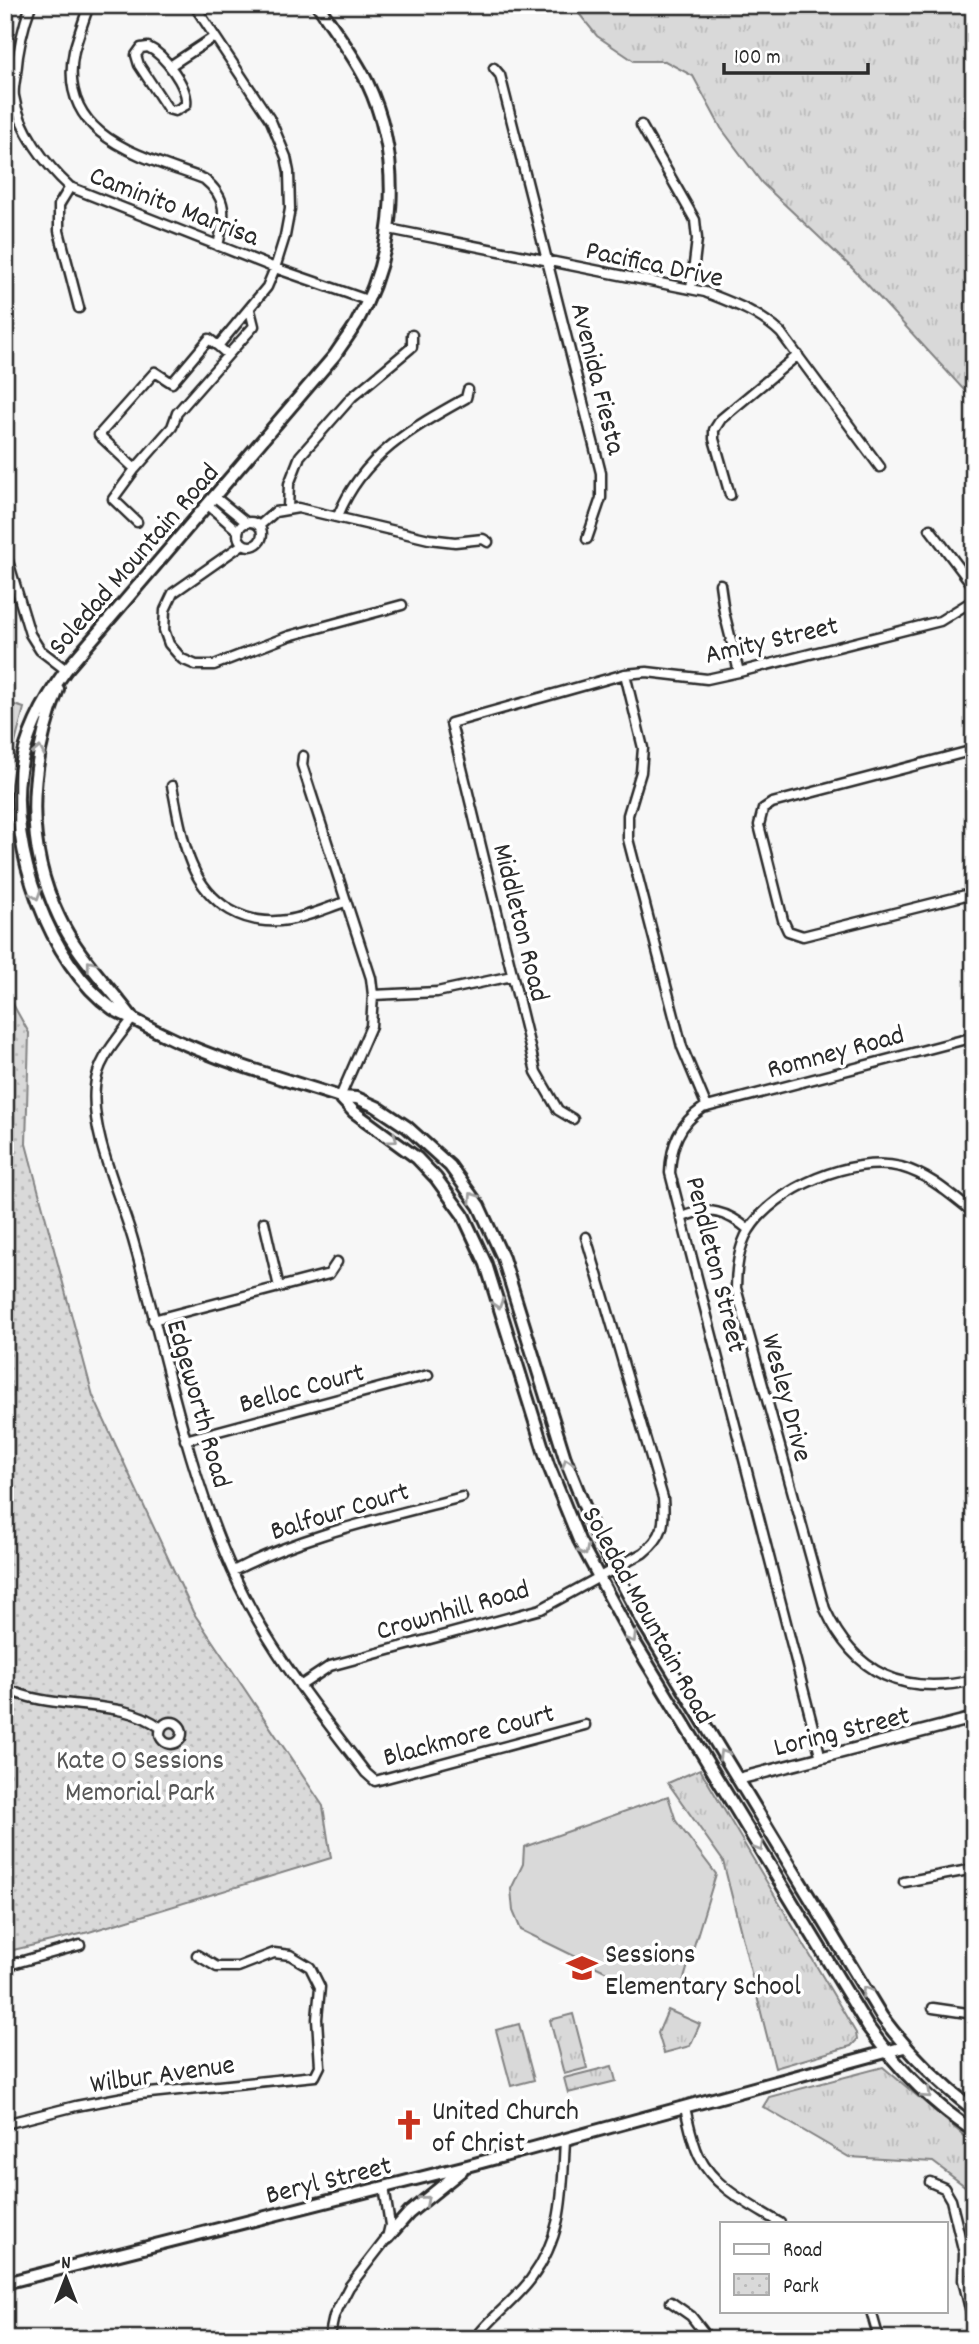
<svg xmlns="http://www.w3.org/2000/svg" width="979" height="2344" viewBox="0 0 979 2344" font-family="Dekko,sans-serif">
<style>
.grass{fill:url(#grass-tufts);stroke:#828282;stroke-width:2}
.park{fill:url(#park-dots);stroke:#828282;stroke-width:2}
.garden{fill:#d9d9d9;stroke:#828282;stroke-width:2}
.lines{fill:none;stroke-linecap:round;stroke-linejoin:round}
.minor-casing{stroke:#2b2b2b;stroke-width:13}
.tertiary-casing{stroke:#2b2b2b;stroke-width:15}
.secondary-casing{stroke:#2b2b2b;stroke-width:16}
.minor{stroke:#fff;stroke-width:8}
.tertiary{stroke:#fff;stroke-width:10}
.secondary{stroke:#fff;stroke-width:10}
.oneway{stroke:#a0a0a0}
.labels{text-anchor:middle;stroke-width:7;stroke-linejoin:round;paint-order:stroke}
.street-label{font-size:28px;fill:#2b2b2b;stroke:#fff}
.park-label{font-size:28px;fill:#565656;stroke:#fff}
.poi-label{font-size:28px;fill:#2b2b2b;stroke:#fff;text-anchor:start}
</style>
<defs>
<pattern id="grass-tufts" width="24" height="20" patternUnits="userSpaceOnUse" patternTransform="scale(1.75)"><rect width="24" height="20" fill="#d9d9d9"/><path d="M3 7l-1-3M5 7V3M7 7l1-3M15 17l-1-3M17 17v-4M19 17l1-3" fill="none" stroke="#bababa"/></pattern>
<pattern id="park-dots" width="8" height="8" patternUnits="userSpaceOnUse" patternTransform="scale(1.75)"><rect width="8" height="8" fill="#d9d9d9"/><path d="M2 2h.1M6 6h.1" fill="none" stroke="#bababa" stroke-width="1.8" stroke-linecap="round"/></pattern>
</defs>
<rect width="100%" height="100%" fill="#f7f7f7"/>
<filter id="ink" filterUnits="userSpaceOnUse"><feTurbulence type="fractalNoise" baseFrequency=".0143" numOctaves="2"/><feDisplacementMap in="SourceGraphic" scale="14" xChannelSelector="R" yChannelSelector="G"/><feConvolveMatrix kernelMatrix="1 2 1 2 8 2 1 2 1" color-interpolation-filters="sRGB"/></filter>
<g filter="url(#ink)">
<path class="grass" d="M572,5H960L974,22V401L853,269L762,183L721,128L693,76L665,61H634L597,36Z
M5,702L24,708L10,763L5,764Z
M700,1769L856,2033L857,2040L851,2046L775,2068L723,1861L668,1783Z
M668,2010L700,2024L690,2046L664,2053L658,2033Z
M573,2014L587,2068L564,2074L550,2020Z
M519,2024L534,2080L511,2086L496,2030Z
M612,2066L616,2081L568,2093L564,2078Z
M883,2067L974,2144V2193L933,2162L849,2157L763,2107L769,2097Z"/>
<path class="park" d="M5,990L29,1033L26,1144L93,1396L193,1612L323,1806L331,1858L89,1932L5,1952Z"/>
<path class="garden" d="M668,1796L676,1821L716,1874L682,1985L661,1993L615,1976L521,1930L513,1911L511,1889L523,1864L524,1847Z"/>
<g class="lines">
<g class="minor-casing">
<path id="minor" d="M31,5C22,29 18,49 16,74C15,81 13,89 14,96C19,130 46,165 70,187L275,268L367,300
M89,5C84,20 78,36 74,51C56,138 143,156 204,179C230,200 224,217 218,246
M148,47C164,54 189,88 186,105L175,111L168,109L139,65L136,55L141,48Z
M170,66L214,37
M494,68L500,75L601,473V498L587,539
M641,125L695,220L697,239L691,289
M70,187L59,205V231L79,308
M389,229L705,292C733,303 759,312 781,333L880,467
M228,355L254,326L250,310
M135,469L99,435L155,372L172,383L209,339L218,346
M730,495L714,439V430L721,419L798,355
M215,497L247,523
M208,505L238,531
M288,508L289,484L300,456L352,397L412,347V335
M338,516C362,456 412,428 466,398L468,390
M238 534a12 12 0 1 1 24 0a12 12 0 1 1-24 0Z
M137,522L113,499L135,469L172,427L177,413L228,355L218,346L267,287L275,268L285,236L290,209L289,172L286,157L271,121L194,5
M259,526L275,512L298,508L429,539L455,542L483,539L488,542
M930,529L974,587
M243,544L173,593L165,610L164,630L169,644L182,659L196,665H214L289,636L402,605
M5,551L30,634L40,650L66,670
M720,584L724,612L739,672
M625,674L643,748L641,772L628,815V839L682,1047L707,1107
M974,750L772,803L763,809L759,825L783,920L788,931L803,936L974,893
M303,756L302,765L371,978L373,995L371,1026L340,1097
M172,786C182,833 186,884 230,910C247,920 268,923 288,920C307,917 327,908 345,902
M373,995L437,992L512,976
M133,1018C118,1039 97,1060 95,1087C90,1133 120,1195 133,1240C165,1351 185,1464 232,1570C265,1645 317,1709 366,1773L375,1781L585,1725
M573,1119L558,1110L536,1072L451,723L625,674L647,672L707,679L739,672L940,621L974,600
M974,1213C951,1195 930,1175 901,1167C853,1155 775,1188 749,1230C739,1245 736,1270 736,1288L825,1609C855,1675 904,1696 974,1680
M681,1218C708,1205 728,1212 749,1230
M264,1222L279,1287
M153,1320L329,1274L337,1262
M185,1440L428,1375
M233,1571C304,1534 384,1518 462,1497
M300,1686L330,1666L541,1609L643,1553C664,1536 665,1524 663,1498L586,1237
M5,1688C54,1713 120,1696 161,1728
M160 1733a11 11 0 1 1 22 0a11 11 0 1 1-22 0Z
M821,1758L670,1173C671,1145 679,1124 703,1108L974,1037
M904,1882L974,1869
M5,1966L80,1945
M933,2008L974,2014
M685,2108C689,2124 692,2141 699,2156C714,2188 751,2205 780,2223
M5,2124L76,2106L140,2094L315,2076L320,2066L317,2019L320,1987L310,1967L290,1955L274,1953L238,1967H217L197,1955
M930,2182L944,2188L951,2200L964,2253L963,2280L974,2326
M671,2302L691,2316L709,2339
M871,2311L879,2339
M329,2339L334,2316L349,2287L387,2238L390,2225L384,2187
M475,2339C491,2317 515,2301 531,2279C564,2234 562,2193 565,2140"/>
</g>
<g class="tertiary-casing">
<path id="tertiary" d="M738,1779L974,1718"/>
</g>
<g class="secondary-casing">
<path id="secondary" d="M318,5C334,30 354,55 367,82C403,158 397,251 356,324C350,334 342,344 335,355L66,670C44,700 26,734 20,771C8,846 49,964 113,1009C120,1014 129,1016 137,1021C200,1056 271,1075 340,1097L357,1098L377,1107L407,1127L450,1166L479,1206L503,1258L565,1458L595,1533L644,1624L882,2017C909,2053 939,2083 974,2110
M58,689C29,765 23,842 59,917C76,954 107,984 131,1016
M340,1097L354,1112L417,1158L436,1178L463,1215L486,1264L548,1464L579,1540L629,1633L868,2027C897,2067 932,2104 974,2131
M387,2238L409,2213L462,2170
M5,2283L467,2166L904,2047"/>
</g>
<use href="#minor" class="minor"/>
<use href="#tertiary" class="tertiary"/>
<use href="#secondary" class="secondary"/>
</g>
<defs><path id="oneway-chevron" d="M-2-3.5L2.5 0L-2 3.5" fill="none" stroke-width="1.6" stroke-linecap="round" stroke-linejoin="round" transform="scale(1.75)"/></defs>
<g class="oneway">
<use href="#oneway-chevron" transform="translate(39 751) rotate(-79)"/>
<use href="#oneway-chevron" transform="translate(36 895) rotate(71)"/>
<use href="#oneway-chevron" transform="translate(91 965) rotate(-128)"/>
<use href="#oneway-chevron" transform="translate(393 1139) rotate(37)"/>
<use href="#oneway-chevron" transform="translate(473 1197) rotate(-124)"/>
<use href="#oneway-chevron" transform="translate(498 1304) rotate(72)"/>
<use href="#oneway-chevron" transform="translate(567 1463) rotate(-110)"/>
<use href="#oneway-chevron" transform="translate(584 1551) rotate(63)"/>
<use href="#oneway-chevron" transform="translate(632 1638) rotate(58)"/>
<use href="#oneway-chevron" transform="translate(723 1754) rotate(-120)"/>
<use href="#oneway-chevron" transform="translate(759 1847) rotate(59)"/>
<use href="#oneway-chevron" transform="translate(866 1991) rotate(-122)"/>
<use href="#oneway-chevron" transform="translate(927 2094) rotate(42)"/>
<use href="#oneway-chevron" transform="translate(425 2200) rotate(-41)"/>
</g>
</g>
<defs>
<g id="school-bare" transform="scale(2.415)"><path d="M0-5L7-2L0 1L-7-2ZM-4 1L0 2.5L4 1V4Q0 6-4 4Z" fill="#c8321e" stroke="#fff" stroke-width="2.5" paint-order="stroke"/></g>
<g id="church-bare" transform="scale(2.415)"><path d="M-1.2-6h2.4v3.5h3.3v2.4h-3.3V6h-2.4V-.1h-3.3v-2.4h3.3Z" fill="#c8321e" stroke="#fff" stroke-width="2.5" paint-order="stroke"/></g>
</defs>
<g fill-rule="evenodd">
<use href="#school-bare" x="582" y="1968"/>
<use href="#church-bare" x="409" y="2125"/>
</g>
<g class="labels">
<g class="street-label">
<text transform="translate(175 204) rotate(21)" y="10">Caminito Marrisa</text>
<text transform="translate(655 262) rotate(12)" y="10">Pacifica Drive</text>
<text transform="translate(600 378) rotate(76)" y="10">Avenida Fiesta</text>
<text transform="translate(132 558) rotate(-49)" y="10">Soledad Mountain Road</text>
<text transform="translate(771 638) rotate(-13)" y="10">Amity Street</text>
<text transform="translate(523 922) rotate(76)" y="10">Middleton Road</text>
<text transform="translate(835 1050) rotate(-15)" y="10">Romney Road</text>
<text transform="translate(718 1264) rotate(76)" y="10">Pendleton Street</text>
<text transform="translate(301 1386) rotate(-15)" y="10">Belloc Court</text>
<text transform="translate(789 1397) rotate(75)" y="10">Wesley Drive</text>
<text transform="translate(201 1403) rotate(74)" y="10">Edgeworth Road</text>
<text transform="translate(339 1509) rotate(-17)" y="10">Balfour Court</text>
<text transform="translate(452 1608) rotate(-16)" y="10">Crownhill Road</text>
<text transform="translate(650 1614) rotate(61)" y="10">Soledad Mountain Road</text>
<text transform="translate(841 1729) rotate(-14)" y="10">Loring Street</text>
<text transform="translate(468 1733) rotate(-15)" y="10">Blackmore Court</text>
<text transform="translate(162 2072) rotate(-8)" y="10">Wilbur Avenue</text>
<text transform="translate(328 2178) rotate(-14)" y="10">Beryl Street</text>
</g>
<g class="park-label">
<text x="140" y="1768">Kate O Sessions<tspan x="140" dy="32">Memorial Park</tspan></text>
</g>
<g class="poi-label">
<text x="605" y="1962">Sessions<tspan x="605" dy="32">Elementary School</tspan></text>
<text x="432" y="2119">United Church<tspan x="432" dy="32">of Christ</tspan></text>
</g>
</g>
<rect width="979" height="2344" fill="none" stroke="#fff" stroke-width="28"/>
<rect x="14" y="14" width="951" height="2316" fill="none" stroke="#2b2b2b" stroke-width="2.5" filter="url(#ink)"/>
<rect x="720" y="2222" width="228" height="91" fill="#ffffff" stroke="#aaaaaa" stroke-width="2"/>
<rect x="734" y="2244" width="35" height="10" fill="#ffffff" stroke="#aaaaaa" stroke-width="2"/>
<text x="783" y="2256" font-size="21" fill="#2b2b2b">Road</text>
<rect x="734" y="2274" width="35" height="21" fill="url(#park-dots)" stroke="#aaaaaa" stroke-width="2"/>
<text x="783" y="2292" font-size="21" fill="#2b2b2b">Park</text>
<g transform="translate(66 2278)" stroke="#ffffff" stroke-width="5" paint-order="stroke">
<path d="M0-5L12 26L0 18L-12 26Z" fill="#2b2b2b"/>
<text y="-10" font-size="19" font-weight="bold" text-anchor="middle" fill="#2b2b2b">N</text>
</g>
<path d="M724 63v10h144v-10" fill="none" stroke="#2b2b2b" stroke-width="3.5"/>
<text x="734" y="63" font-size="21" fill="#2b2b2b" stroke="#ffffff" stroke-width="5" paint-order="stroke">100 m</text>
</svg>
